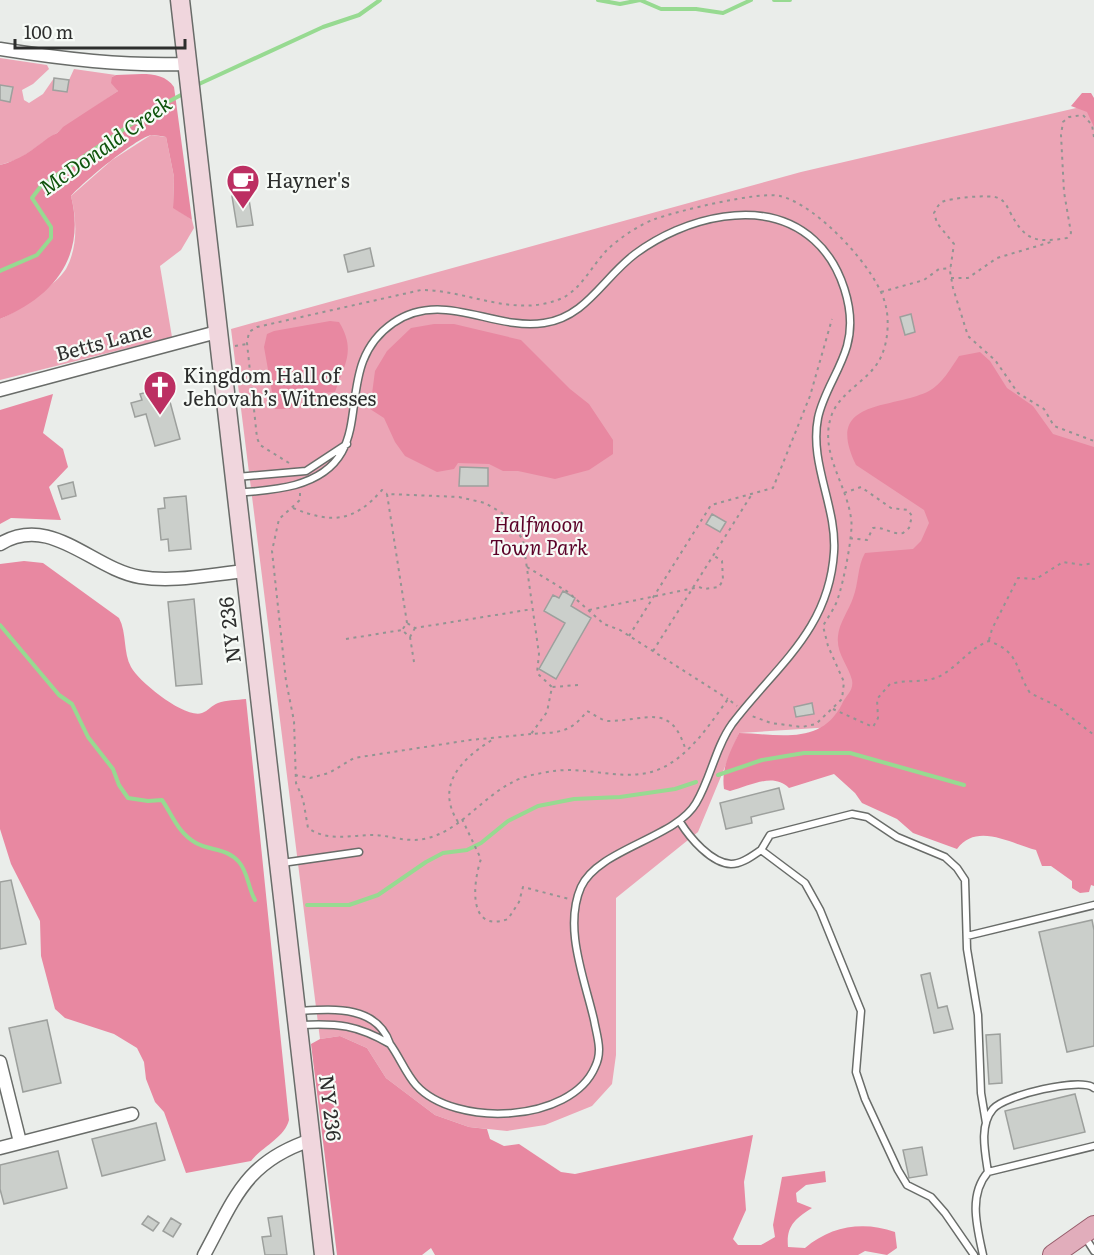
<svg xmlns="http://www.w3.org/2000/svg" width="1094" height="1255" viewBox="0 0 1094 1255" font-family="Literata,serif">
<style>
.green{fill:#eca5b6}
.forest{fill:#e888a1}
.lines{fill:none;stroke-linecap:round;stroke-linejoin:round}
.stream{stroke:#97da91;stroke-width:4}
.building{fill:#cbcfcb;stroke:#9da09d;stroke-width:1.5}
.lane-casing{stroke:#696c69;stroke-width:9}
.street-casing{stroke:#696c69;stroke-width:15}
.secondary-casing{stroke:#696c69;stroke-width:21}
.primary-casing{stroke:#955d6b;stroke-width:22}
.path{stroke:#929492;stroke-width:2;stroke-dasharray:3 4.5;stroke-linecap:butt}
.lane{stroke:#fff;stroke-width:6}
.street{stroke:#fff;stroke-width:12}
.secondary{stroke:#f0d6dd;stroke-width:18}
.primary{stroke:#e1adbb;stroke-width:20}
.labels{text-anchor:middle;stroke-width:4.5;stroke-linejoin:round;paint-order:stroke}
.poi-label{font-size:20px;fill:#2d2e2d;stroke:#f7fbf7;text-anchor:start}
.street-label{font-size:20px;fill:#2d2e2d;stroke:#f7fbf7}
.park-label{font-size:20px;font-style:italic;fill:#5b0228;stroke:#f7fbf7}
.water-label{font-size:21px;font-style:italic;fill:#0f540c;stroke:#f7fbf7}
</style>
<rect width="100%" height="100%" fill="#eaedea"/>
<path class="green" d="M0,58L47,65L49,69L33,84L22,90L24,100L29,103L43,94L54,78L53,90L67,92L69,80L74,69L116,75L112,77L118,91L19,159L0,165Z
M1089,105L1094,125V751L833,727L739,733L698,832L616,898V1055L612,1084L592,1106L545,1125L507,1131L469,1127L435,1115L386,1078L367,1048L340,1036L320,1039L231,329L801,172Z
M151,135L166,137L174,177L173,207L192,220L194,228L181,250L160,266L172,337L0,380V319C17,312 56,285 66,269C78,247 77,220 71,196L112,160Z"/>
<path class="forest" d="M116,75C136,75 162,69 174,87L192,220L173,208L174,177L166,137C162,136 155,135 151,135C135,139 82,183 71,196C86,256 55,296 0,319V165C20,160 32,150 48,138C54,134 58,134 63,127L118,91L111,83L112,77Z
M1082,93H1091L1094,98V127L1087,112L1071,106Z
M330,321L339,322C356,350 345,363 335,392C317,393 303,394 290,409H275L264,347L267,334L274,331Z
M434,324H454L521,340L570,389L589,404L613,440V454L589,470L555,479L518,471H503L489,464L458,463L454,469L437,472L405,456L395,442L384,418L370,409L375,371L387,351L411,328Z
M980,352L990,361L1007,388L1033,406L1053,434L1094,447V886L1091,885L1089,892L1080,893L1072,888V881L1051,866H1042L1036,850C1011,844 977,822 957,849L913,833L897,819L862,803L855,793L834,774L789,788C773,772 750,786 730,791L724,789C721,768 730,752 739,733C778,734 821,746 842,704C846,695 854,691 852,680C848,664 836,654 838,636C839,623 849,610 853,598C859,583 857,567 865,553L913,549L921,541L929,523L924,510L856,465C823,398 892,410 929,391C942,384 951,368 959,356Z
M53,394L43,433L63,449L68,467L49,487L61,520L11,518L0,524V410Z
M24,561L43,563L119,618C127,633 123,653 131,667C139,682 185,719 202,713C208,711 212,705 218,703C226,700 237,700 246,699L289,1120C285,1137 262,1147 251,1161L186,1173L164,1112L155,1102L146,1079L144,1062L137,1048L114,1034L65,1018L55,1009L41,956L40,921L11,864L0,829V564Z
M340,1036L367,1048L386,1078L435,1115L469,1127L487,1129L490,1139L504,1146L519,1144L561,1172L575,1174L753,1135L744,1182L746,1210L733,1239L738,1245H761L775,1237L773,1225L782,1177L825,1171L826,1182L806,1185L796,1193L797,1202L812,1208C795,1219 786,1226 788,1247L805,1248C831,1226 863,1221 895,1232L897,1248L887,1255L865,1251L858,1255H435L431,1248L422,1255H337L311,1044L320,1039Z"/>
<g class="lines">
<path class="stream" d="M598,0L620,4L640,0L661,9H696L723,13L751,0
M774,0H790
M199,84L323,27L359,15L380,0
M0,271L37,255L51,238V227L32,198L41,186L149,112L181,95
M0,625L59,695L72,704L88,737L113,769L119,785L128,798L148,801L162,800C173,816 178,833 196,843C211,851 227,848 239,862C248,872 248,888 255,900
M718,775L762,760L804,753H850L964,785
M307,905H349L378,895L426,862L443,853L467,850L481,843L508,821L538,806L574,799L620,797L675,789L696,782"/>
</g>
<path class="building" d="M54,78L69,80L67,92L53,90Z
M0,85L13,87L10,102L0,100Z
M248,193L253,225L237,227L232,196Z
M370,248L374,266L348,272L344,255Z
M911,314L915,332L905,335L900,317Z
M166,387L180,439L155,446L146,414L135,417L131,403L142,400L140,394Z
M460,467L488,468V486H459Z
M73,482L76,496L62,499L58,486Z
M186,496L191,549L169,551L168,539L161,540L158,509L165,508L164,498Z
M712,514L726,522L720,532L706,524Z
M563,591L575,598L571,606L591,618L556,679L539,669L565,623L544,611L553,595L559,598Z
M194,599L202,684L176,686L168,602Z
M812,703L814,714L796,717L794,707Z
M779,788L784,809L751,817L752,823L726,829L720,803Z
M11,880L26,944L0,949V882Z
M1092,920L1094,930V1046L1067,1052L1039,932Z
M930,973L938,1008L947,1006L953,1029L934,1033L921,975Z
M47,1020L61,1083L23,1092L9,1028Z
M1000,1034L1002,1083L989,1084L986,1035Z
M1075,1094L1085,1132L1014,1149L1005,1111Z
M156,1123L165,1160L102,1176L92,1139Z
M922,1147L927,1175L909,1178L903,1150Z
M58,1151L67,1188L4,1204L0,1189V1165Z
M148,1216L159,1223L153,1231L142,1224Z
M282,1216L287,1255H265L262,1237L271,1236L268,1218Z
M171,1218L181,1224L173,1237L163,1231Z"/>
<g class="lines">
<g class="lane-casing">
<path id="lane" d="M237,477L306,471L347,444
M238,493C257,491 277,490 295,485C388,459 324,371 393,323C442,289 493,331 544,323C586,317 603,278 635,254C683,218 764,195 814,240C841,264 857,311 847,346C840,371 823,393 818,418C809,463 837,507 834,552C829,631 775,667 732,724C715,748 711,778 696,803C676,838 598,849 581,887C563,928 585,980 594,1020C597,1037 603,1051 595,1067C571,1123 455,1128 416,1085C406,1074 399,1056 390,1044
M680,822C690,838 711,863 731,864C742,864 752,856 761,850
M282,863L359,852
M967,936L1094,905
M299,1011C333,1009 377,1005 390,1044C357,1025 338,1023 300,1025
M988,1172C985,1152 979,1125 993,1109C1005,1095 1081,1077 1094,1088
M1085,1237L1094,1251
M974,1255L945,1213L931,1197L907,1185L898,1170L865,1099L856,1072L861,1011L820,910L805,883L761,850L770,835L852,814L867,817L897,837L945,857L957,868L965,880L967,949L978,1015L981,1093L986,1123
M983,1255C977,1227 968,1195 988,1172L1094,1146"/>
</g>
<g class="street-casing">
<path id="street" d="M0,49C63,59 123,66 187,64
M0,390L217,332
M0,544C51,513 92,569 140,577C174,583 212,574 246,571
M0,1062L20,1142
M0,1148L132,1114
M204,1255C235,1198 245,1162 311,1140"/>
</g>
<g class="secondary-casing">
<path id="secondary" d="M180,0L324,1255"/>
</g>
<g class="primary-casing">
<path id="primary" d="M1053,1255L1094,1226"/>
</g>
<path class="path" d="M1094,137L1092,125L1083,115L1069,117L1063,122L1061,135L1064,192L1071,233L1067,238C1036,243 1025,241 1010,212C1007,206 1004,200 998,198C990,194 950,198 942,202C938,205 936,209 934,213L937,223L954,244L950,271L953,288L968,336L995,360L1018,393L1044,409L1054,426L1094,441
M951,278H968L997,258L1051,242
M881,292L924,280L939,269L951,268
M235,346L247,344
M289,463L260,445L257,438L247,343L249,332L257,327L421,290C468,290 513,318 560,299C579,292 592,266 606,251C619,238 639,225 655,219C678,211 758,191 780,196C816,204 879,270 886,307C889,320 888,339 883,352C874,379 842,389 832,414C818,451 846,482 851,518C854,532 843,584 838,598C835,608 828,617 823,626L828,646L844,682L842,699L816,724L802,727L771,723L749,715
M300,493V500L279,519L272,551L286,681L294,721L296,783L303,799L308,828C326,841 348,836 369,835C389,834 406,844 428,838C460,830 482,798 511,783C522,776 541,773 554,771C590,766 629,784 662,768C691,754 710,724 728,699L737,706
M844,493L861,487L891,508L908,510L912,516L909,528L903,533C891,535 883,526 873,528L867,540L849,538
M293,508C332,524 354,522 382,490L387,494
M527,567L568,592L604,624L620,630L728,699
M589,610L699,587L704,589L719,587L723,580L722,561L713,555
M407,623L387,494L459,497L485,503L507,516L523,540L539,654L537,673L552,687
M415,628L410,637L402,630L407,623L415,628L533,609
M629,636L711,505L773,488L810,396L832,319
M410,637L414,662
M346,639L402,630
M989,640L992,629L1018,578L1036,579L1063,562L1083,565L1094,563
M653,651L752,494
M578,685L552,687L547,712L531,734C558,732 570,734 587,711C594,714 600,720 608,721C647,721 671,701 686,751
M833,709L873,727L878,718L877,699L890,684C907,679 926,684 942,675C959,665 970,648 989,641C1021,653 1014,668 1030,693L1057,706L1094,735
M295,775L310,778L329,773L354,758L470,740L531,734
M462,819L481,859C473,882 467,934 508,919L519,902L523,887L569,899
M458,822C435,786 461,759 492,740"/>
<use href="#lane" class="lane"/>
<use href="#street" class="street"/>
<use href="#secondary" class="secondary"/>
<use href="#primary" class="primary"/>
</g>
<defs>
<g id="cafe-pin" transform="scale(1.725)"><path d="M0 17L-7.5 6A9.5 9.5 0 1 1 7.5 6Z" fill="#bc2f62" stroke="#f7fbf7"/><path d="M-5.5-4.5H6V0H3Q3 3.5 0 3.5H-2.5Q-5.5 3.5-5.5 0ZM3-3.2v2h1.7v-2ZM-6 4.5H4V6H-6Z" fill="#fff"/></g>
<g id="church-pin" transform="scale(1.725)"><path d="M0 17L-7.5 6A9.5 9.5 0 1 1 7.5 6Z" fill="#bc2f62" stroke="#f7fbf7"/><path d="M-1.2-6h2.4v3.5h3.3v2.4h-3.3V6h-2.4V-.1h-3.3v-2.4h3.3Z" fill="#fff"/></g>
</defs>
<g fill-rule="evenodd">
<use href="#cafe-pin" x="243" y="181"/>
<use href="#church-pin" x="160" y="387"/>
</g>
<g class="labels">
<g class="poi-label">
<text x="266" y="188">Hayner's</text>
<text x="183" y="383">Kingdom Hall of<tspan x="183" dy="23">Jehovah’s Witnesses</tspan></text>
</g>
<g class="street-label">
<text transform="translate(104 342) rotate(-15)" y="7">Betts Lane</text>
<text transform="translate(230 630) rotate(-97)" y="7">NY 236</text>
<text transform="translate(330 1108) rotate(83)" y="7">NY 236</text>
</g>
<g class="park-label">
<text x="539" y="532">Halfmoon<tspan x="539" dy="23">Town Park</tspan></text>
</g>
<g class="water-label">
<text transform="translate(106 146) rotate(-35)" y="7">McDonald Creek</text>
</g>
</g>
<path d="M15 39v9h170v-9" fill="none" stroke="#2d2e2d" stroke-width="3"/>
<text x="24" y="39" font-size="18" fill="#2d2e2d" stroke="#f7fbf7" stroke-width="4.5" paint-order="stroke">100 m</text>
</svg>
